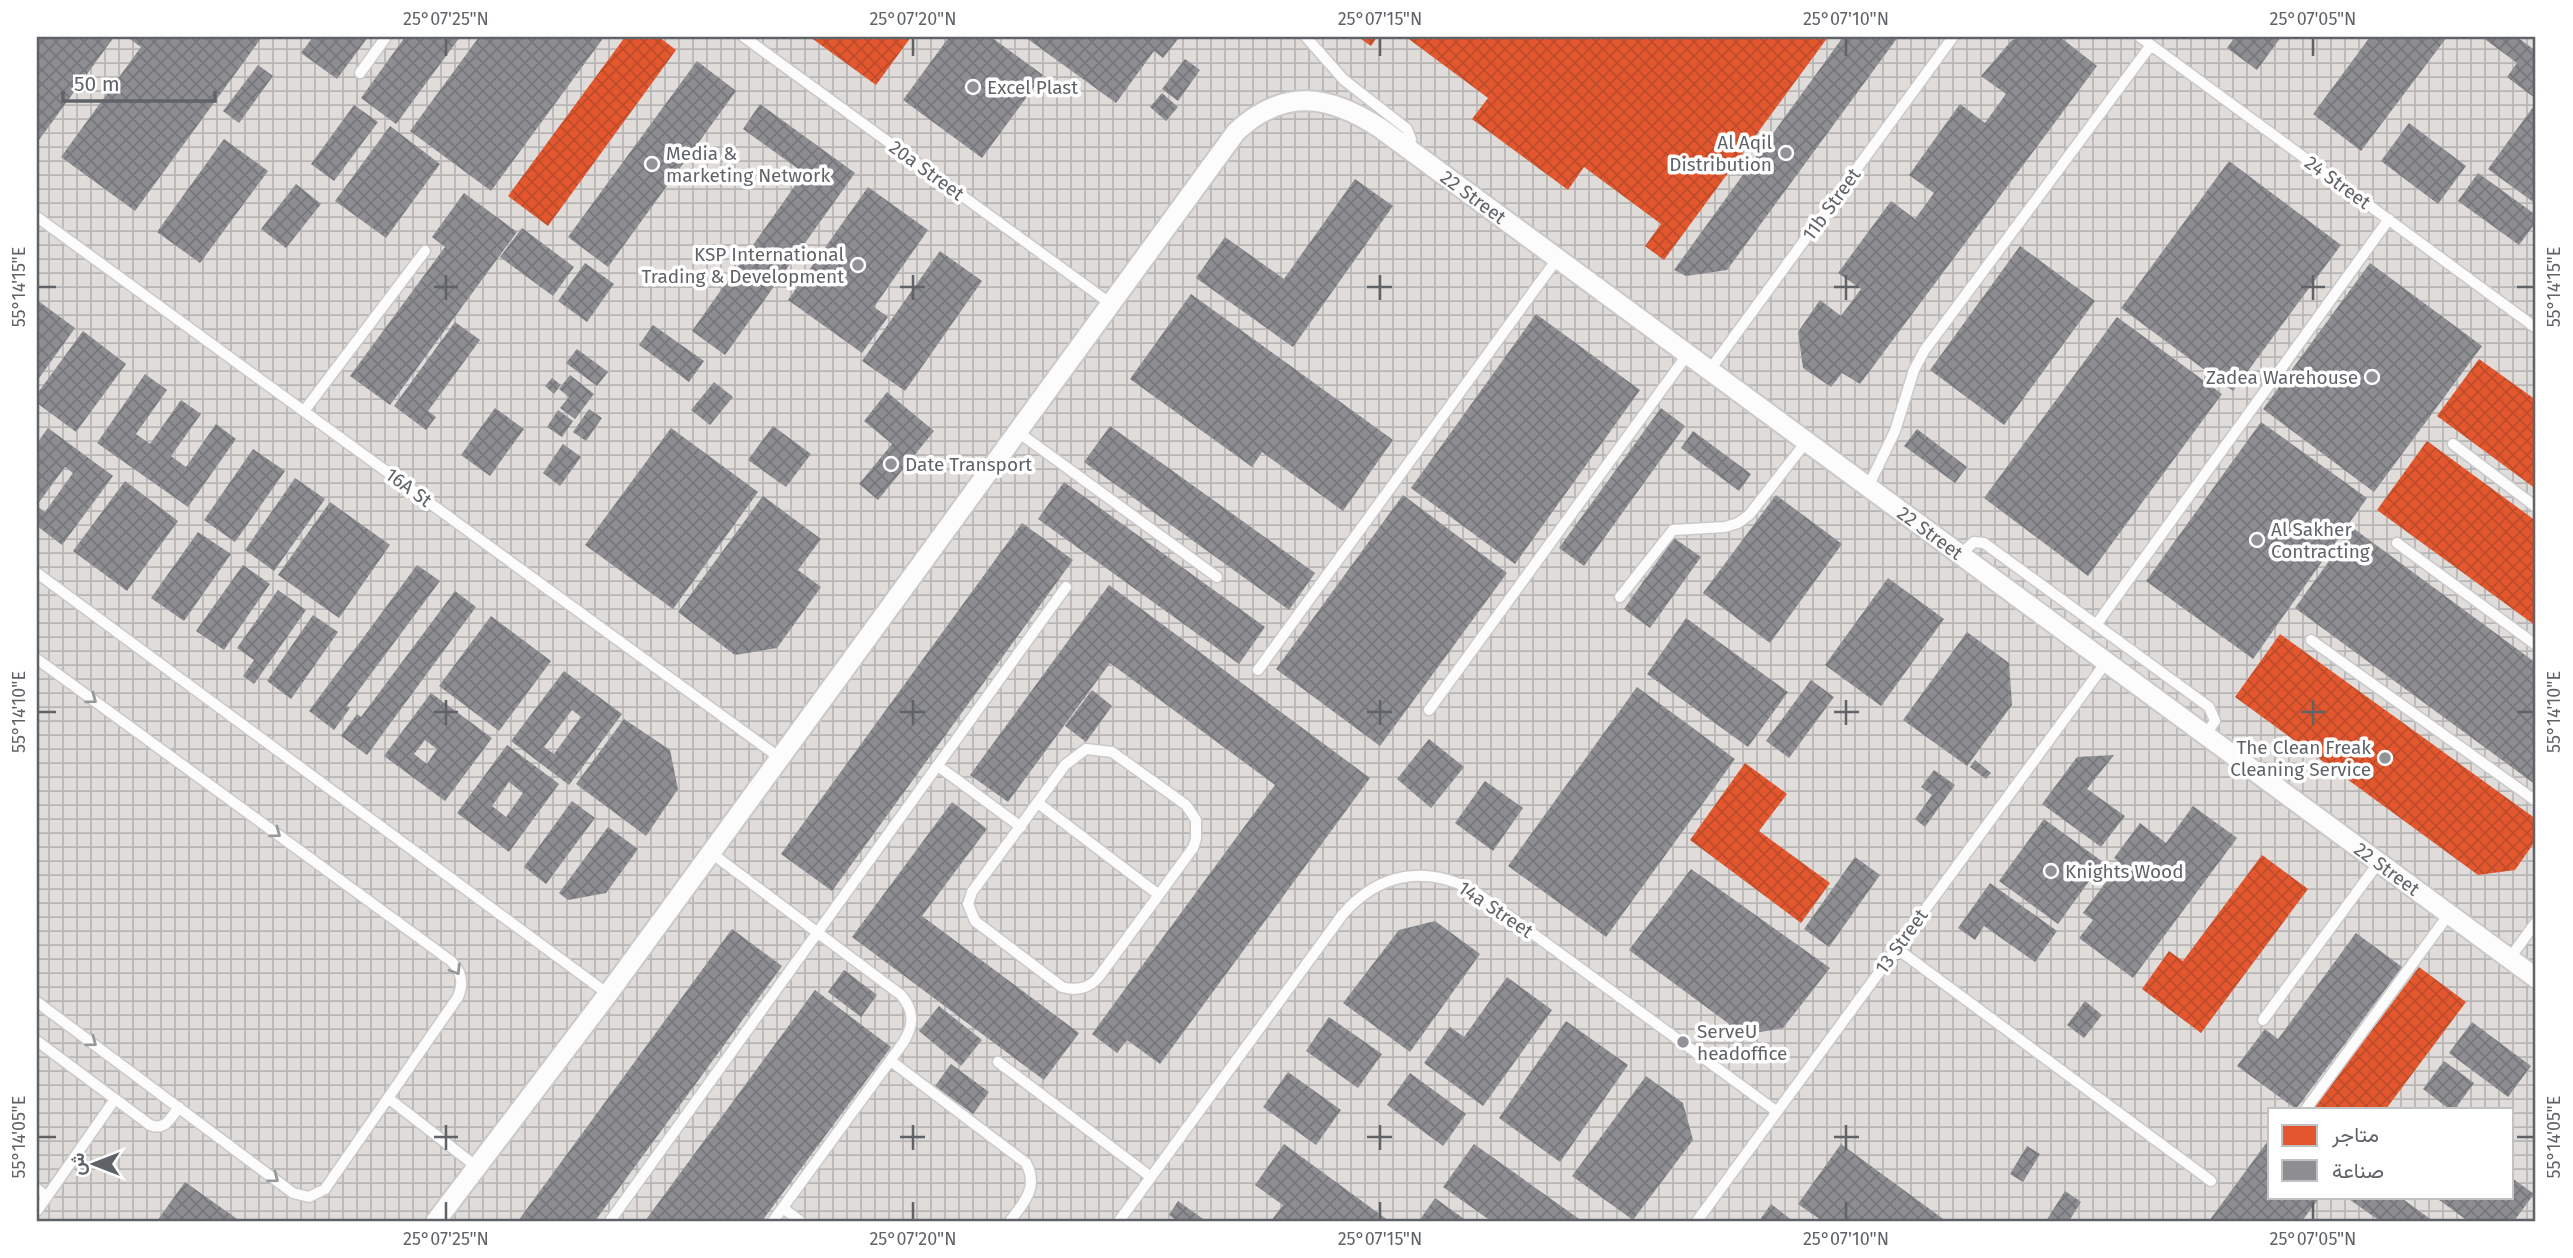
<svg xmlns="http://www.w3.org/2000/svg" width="2573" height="1258" viewBox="0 0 2573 1258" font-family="'Fira Sans',Vazirmatn,sans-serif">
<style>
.industrial{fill:url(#industrial-grid);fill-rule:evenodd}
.shops{fill:url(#shops-cross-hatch)}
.industry{fill:url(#industry-cross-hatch);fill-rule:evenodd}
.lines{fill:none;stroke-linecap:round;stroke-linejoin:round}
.service-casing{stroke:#c9c9ca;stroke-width:13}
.minor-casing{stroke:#c9c9ca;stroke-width:23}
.service{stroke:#fdfcfc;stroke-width:10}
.minor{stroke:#fdfcfc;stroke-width:19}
.oneway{stroke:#96999c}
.ticks{fill:none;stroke:#5f6368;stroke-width:2.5}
.poi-dot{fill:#919396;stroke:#fff;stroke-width:2.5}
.labels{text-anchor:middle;stroke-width:7;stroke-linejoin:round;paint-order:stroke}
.poi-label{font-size:19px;fill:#5f6368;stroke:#fff;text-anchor:start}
.street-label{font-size:19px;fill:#5f6368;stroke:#fff}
.neatline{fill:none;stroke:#5f6368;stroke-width:2.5}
.ticks-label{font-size:18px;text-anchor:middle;fill:#5f6368}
</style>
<defs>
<pattern id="industrial-grid" width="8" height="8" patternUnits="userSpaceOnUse" patternTransform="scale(1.75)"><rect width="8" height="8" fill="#dfdcda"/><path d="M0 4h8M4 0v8" fill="none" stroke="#b8b6b5"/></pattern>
<pattern id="shops-cross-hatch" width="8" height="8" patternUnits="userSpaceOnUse" patternTransform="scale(1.75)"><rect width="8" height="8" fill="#e4572e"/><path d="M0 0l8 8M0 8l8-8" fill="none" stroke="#bc4c2b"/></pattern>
<pattern id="industry-cross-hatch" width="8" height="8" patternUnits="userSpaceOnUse" patternTransform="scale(1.75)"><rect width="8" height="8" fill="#8d8d92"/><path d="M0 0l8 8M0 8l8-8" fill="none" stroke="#76777b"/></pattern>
</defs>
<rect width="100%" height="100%" fill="#efedea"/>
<path class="industrial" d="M37,37H2536V1221H37ZM2270,1109H2512V1197H2270Z"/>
<path class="shops" d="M625,37H659L676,50L548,226L508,196Z
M810,37H911L876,85Z
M1358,37H1377L1371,46Z
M1406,37H1828L1664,260L1645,246L1661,224L1584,167L1568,190L1472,119L1488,98Z
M2479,359L2536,400V489L2437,416Z
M2427,441L2536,521V626L2377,510Z
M2280,634L2536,819V840L2515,870L2478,875L2235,697Z
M1745,763L1787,794L1759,831L1830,883L1801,923L1690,840Z
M2262,855L2308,889L2201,1033L2142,989L2169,951L2183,961Z
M2419,967L2466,1002L2386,1109H2313Z"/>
<path class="industry" d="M37,37H114L39,140L37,139Z
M127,37H262L135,211L61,157L141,47Z
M313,37H368L337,79L301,53Z
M405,37H460L396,124L361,98Z
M479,37H604L491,191L410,131Z
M949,37H991L1043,75L982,158L903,100Z
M1025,37H1174L1178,39L1163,58L1154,51L1116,103Z
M1843,37H1898L1727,270L1686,276L1674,270Z
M2024,37H2060L2097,66L1860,384L1842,373L1831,387L1803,368L1798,332L1820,300L1841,316L1861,289L1838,273L1891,201L1915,219L1934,193L1909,175L1960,104L1985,123L2006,94L1981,76L2012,40Z
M2235,37H2281L2257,70L2227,48Z
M2370,37H2447L2361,151L2313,114Z
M2482,37H2517L2536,51V99L2507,77L2517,63Z
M1185,59L1200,70L1178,101L1162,89Z
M697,61L736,91L608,267L568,237Z
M258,65L273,76L239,123L223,111Z
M1162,93L1178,107L1166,121L1150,107Z
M2536,103V204L2488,169Z
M760,104L855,173L725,355L692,331L804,173L743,129Z
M354,105L378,122L334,181L311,164Z
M2409,123L2466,166L2438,204L2381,161Z
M390,126L440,164L386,238L335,201Z
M224,139L268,171L200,263L157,232Z
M2229,161L2341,245L2233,391L2121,308Z
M2478,173L2536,215V222L2519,245L2458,201Z
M1355,179L1393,206L1293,347L1196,278L1225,237L1284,279Z
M296,184L321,204L286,248L261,229Z
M868,187L928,230L874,307L888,317L862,353L788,300Z
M464,193L517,232L390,405L350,376L445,247L432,237Z
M522,228L574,267L553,296L500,257Z
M2020,246L2095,301L2004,425L1930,370Z
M940,251L982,281L905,391L862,361Z
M585,263L614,284L587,322L558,301Z
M2370,263L2482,346L2374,492L2263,409Z
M1191,294L1393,440L1343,511L1262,452L1252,467L1130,379Z
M37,300L75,328L37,381Z
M1536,314L1640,390L1515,564L1411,488Z
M2117,317L2222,394L2088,576L1984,498Z
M455,322L480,340L428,411L436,417L426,430L394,406Z
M653,325L704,361L689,382L639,345Z
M83,331L126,364L76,432L37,403V394Z
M577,349L608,372L597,386L566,363Z
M145,374L167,390L136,434L150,444L181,400L201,414L171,456L186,467L216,424L236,439L188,507L97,443Z
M570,375L594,394L575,419L560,408L569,397L559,389Z
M552,378L561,385L554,394L545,386Z
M714,382L733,397L710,425L691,410Z
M887,392L934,431L878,500L859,484L892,444L864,421Z
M495,408L524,429L490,476L461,455Z
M1661,408L1685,426L1584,566L1559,548Z
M589,409L602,418L586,441L573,432Z
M558,410L573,421L562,437L547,427Z
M2261,422L2367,498L2253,659L2146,581Z
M773,426L811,454L786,487L748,460Z
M1110,426L1315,573L1289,610L1084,462Z
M48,428L113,476L62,545L37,526V506L45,512L73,473L65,467L37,505V443Z
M671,428L758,492L673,609L585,545Z
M1917,429L1967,467L1955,483L1904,446Z
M1693,431L1751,474L1739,491L1681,448Z
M563,444L581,457L560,486L543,473Z
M253,449L285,471L235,542L204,520Z
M295,478L325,499L274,571L245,550Z
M125,481L178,521L127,591L73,551Z
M1064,482L1265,627L1239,664L1038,519Z
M1403,495L1507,573L1380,746L1276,669Z
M1776,495L1842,544L1770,643L1703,593Z
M763,496L821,539L798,570L821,587L777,648L735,655L678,612Z
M330,502L390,545L339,618L278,575Z
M1022,523L1073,560L832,891L781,854Z
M2353,528L2536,663V785L2295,608Z
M198,532L231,554L184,621L151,598Z
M1674,538L1701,557L1650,628L1624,609Z
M243,565L270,584L224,650L196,631Z
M417,565L440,581L347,706L350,708L334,730L309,711Z
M1888,578L1944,619L1881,706L1825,665Z
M1109,585L1370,778L1160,1064L1127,1040L1117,1053L1092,1034L1275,785L1110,663L1008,802L970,775Z
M278,590L306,610L254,684L243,676L254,660L237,648Z
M455,591L476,607L367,755L341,736L357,714L361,717Z
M313,615L338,632L291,699L267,681Z
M491,616L551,661L499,731L439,686Z
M1686,618L1788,692L1748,747L1647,674Z
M1967,632L2009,663L2012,705L1967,766L1903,720Z
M564,671L622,714L569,785L511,741ZM572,710L581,717L554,754L544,747Z
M1811,680L1834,697L1789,758L1766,741Z
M1637,687L1735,759L1606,937L1508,866Z
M1092,690L1112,706L1086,742L1065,726Z
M431,693L492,738L445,801L384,756ZM425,740L437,749L427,764L414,754Z
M624,719L670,750L678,789L646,836L576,784Z
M1429,739L1464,767L1431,808L1397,779Z
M507,745L559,784L509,852L457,813ZM509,782L523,793L506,817L492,806Z
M2114,755L2087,789L2125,816L2101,847L2042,804L2077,757Z
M1975,760L1991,773L1986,779L1970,767Z
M1934,770L1955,785L1925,827L1915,819L1932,795L1921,787Z
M1485,781L1523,808L1493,851L1455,823Z
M572,801L595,818L546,884L524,867Z
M952,802L987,829L922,916L1079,1033L1044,1080L852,937Z
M2193,806L2237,838L2133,978L2079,938L2093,920L2083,913L2120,863L2114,858L2140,823L2166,843Z
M2044,819L2103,862L2058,924L1999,881Z
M608,827L638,849L606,893L568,900L559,893Z
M1855,857L1880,875L1829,947L1804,929Z
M1691,869L1830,968L1783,1028L1744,1035L1629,950Z
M1990,883L2057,931L2035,962L1984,926L1975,940L1958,928Z
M1435,921L1480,954L1410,1052L1343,1003L1399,930Z
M732,929L782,966L595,1221H518Z
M2356,933L2402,967L2296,1109L2237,1066L2265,1029L2278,1039Z
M844,970L877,995L861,1017L828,992Z
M1507,977L1552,1010L1483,1106L1424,1063L1450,1027L1464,1037Z
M815,990L891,1047L762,1221H645Z
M2085,1001L2102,1015L2084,1038L2067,1025Z
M939,1006L982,1040L961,1066L919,1031Z
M1329,1017L1382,1054L1358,1088L1306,1051Z
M1566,1021L1628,1065L1560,1162L1499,1118Z
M2472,1022L2531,1066L2508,1097L2449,1053Z
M2444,1061L2474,1083L2455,1109H2449L2423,1089Z
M951,1064L989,1092L973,1114L935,1086Z
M1288,1072L1341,1110L1316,1145L1263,1107Z
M1410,1073L1466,1114L1443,1146L1387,1105Z
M1646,1076L1683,1103L1693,1140L1633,1220L1572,1176Z
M2270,1138V1197H2320L2302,1221H2209Z
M1284,1144L1389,1221H1271L1283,1205L1255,1185Z
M1474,1144L1582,1221H1491L1443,1187Z
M1841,1144L1946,1221H1822L1798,1204Z
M2027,1146L2040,1154L2023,1182L2010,1174Z
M2512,1178L2534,1194L2514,1221H2468L2435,1197H2512Z
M185,1182L240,1221H157Z
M2065,1191L2081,1202L2069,1221H2046Z
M2346,1197H2400L2433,1221H2380Z
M1435,1198L1467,1221H1419Z
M1178,1201L1206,1221H1177L1169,1215Z
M1771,1204L1793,1221H1759Z"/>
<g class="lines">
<g class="service-casing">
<path id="service" d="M744,37L1111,304
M1306,37L1344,80L1407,129L1411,139L1410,149
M2140,37L2536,328
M360,73L386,37
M37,217L780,758
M1709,371L1953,37
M304,411L425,251
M1018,432L1217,577
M2453,444L2536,507
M1868,487L1895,431L1914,370L1924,351L2151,45
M2397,543L2536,645
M1961,554L1974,542L1984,543L2209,707L2215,721L2206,734
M37,573L608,994
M1620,597L1673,530L1725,527L1738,523L1749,515L1806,442
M2096,625L2389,219
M2311,640L2536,801
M37,659L451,961C462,972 464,983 458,997L325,1189L309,1197L293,1193L37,1002
M1258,670L1557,259
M1429,710L1687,355
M1086,749L1112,752L1186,805L1196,820V839L1193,848L1098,978C1088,989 1076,991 1062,987L975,921L968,904L972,892L1065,765Z
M938,766L1021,827
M1038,803L1159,895
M710,852L901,995C915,1011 914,1026 903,1043L773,1221
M1896,948L2211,1181
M2510,958L2536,922
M2263,1020L2379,862
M37,1041L150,1125C165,1131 171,1118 179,1107
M891,1061L1026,1163C1039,1187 1024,1203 1010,1221
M998,1062L1151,1177
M388,1098L477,1167
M2306,1109L2449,914
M37,1189L47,1197
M783,1208L800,1221
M37,1211L115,1099
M610,1221L1066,587
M1119,1221L1343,914C1379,873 1424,865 1473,890L1776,1111
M1697,1221L2107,661"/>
</g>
<g class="minor-casing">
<g id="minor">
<path id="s1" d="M436,1221L608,994L1236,132C1284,87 1329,95 1380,128L2536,978"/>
</g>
</g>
<use href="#service" class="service"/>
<use href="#minor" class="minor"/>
</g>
<defs><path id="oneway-chevron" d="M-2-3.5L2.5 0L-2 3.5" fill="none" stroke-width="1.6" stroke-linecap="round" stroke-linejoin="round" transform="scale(1.75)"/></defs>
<g class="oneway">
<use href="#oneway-chevron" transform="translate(92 699) rotate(36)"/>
<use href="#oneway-chevron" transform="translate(276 833) rotate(36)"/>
<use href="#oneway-chevron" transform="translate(456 970) rotate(58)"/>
<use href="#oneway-chevron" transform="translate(92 1042) rotate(37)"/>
<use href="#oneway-chevron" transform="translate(274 1178) rotate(37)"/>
</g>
<path class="ticks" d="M446,38V56M913,38V56M1380,38V56M1846,38V56M2313,38V56M446,275V300M913,275V300M1380,275V300M1846,275V300M2313,275V300M38,287H56M434,287H458M900,287H925M1367,287H1392M1834,287H1859M2301,287H2325M2517,287H2534M446,700V725M913,700V725M1380,700V725M1846,700V725M2313,700V725M38,712H56M434,712H458M900,712H925M1367,712H1392M1834,712H1859M2301,712H2325M2517,712H2534M446,1125V1150M913,1125V1150M1380,1125V1150M1846,1125V1150M38,1137H56M434,1137H458M900,1137H925M1367,1137H1392M1834,1137H1859M2517,1137H2534M446,1202V1220M913,1202V1220M1380,1202V1220M1846,1202V1220M2313,1202V1220"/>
<g class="poi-dot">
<circle cx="973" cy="87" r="7"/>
<circle cx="1786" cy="153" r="7"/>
<circle cx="652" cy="164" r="7"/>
<circle cx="858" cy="265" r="7"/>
<circle cx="2372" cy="377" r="7"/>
<circle cx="891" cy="464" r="7"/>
<circle cx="2257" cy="540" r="7"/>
<circle cx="2385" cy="758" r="7"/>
<circle cx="2051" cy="871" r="7"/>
<circle cx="1683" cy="1042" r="7"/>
</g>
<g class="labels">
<g class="poi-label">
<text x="987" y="94">Excel Plast</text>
<text x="1772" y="149" text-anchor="end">Al Aqil<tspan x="1772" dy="22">Distribution</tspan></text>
<text x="666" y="160">Media &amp;<tspan x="666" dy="22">marketing Network</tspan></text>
<text x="844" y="261" text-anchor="end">KSP International<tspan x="844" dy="22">Trading &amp; Development</tspan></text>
<text x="2358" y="384" text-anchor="end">Zadea Warehouse</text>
<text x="905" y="471">Date Transport</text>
<text x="2271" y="536">Al Sakher<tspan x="2271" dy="22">Contracting</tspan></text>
<text x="2371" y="754" text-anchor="end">The Clean Freak<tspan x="2371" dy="22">Cleaning Service</tspan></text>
<text x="2065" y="878">Knights Wood</text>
<text x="1697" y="1038">ServeU<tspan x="1697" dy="22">headoffice</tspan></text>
</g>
<g class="street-label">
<text transform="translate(927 170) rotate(36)" y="7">20a Street</text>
<text transform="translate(2338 182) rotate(36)" y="7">24 Street</text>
<text dy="7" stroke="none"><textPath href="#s1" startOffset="1626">22 Street</textPath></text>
<text transform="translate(1831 204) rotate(-54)" y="7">11b Street</text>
<text transform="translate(409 487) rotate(36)" y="7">16A St</text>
<text dy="7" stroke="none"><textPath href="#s1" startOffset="2193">22 Street</textPath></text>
<text dy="7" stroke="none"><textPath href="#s1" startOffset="2760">22 Street</textPath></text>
<text transform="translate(1496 909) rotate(34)" y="7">14a Street</text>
<text transform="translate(1901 941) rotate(-54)" y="7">13 Street</text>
</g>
</g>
<rect width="2573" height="1258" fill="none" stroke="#ffffff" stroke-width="77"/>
<rect x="2268" y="1108" width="245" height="91" fill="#ffffff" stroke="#bfc1c3" stroke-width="2"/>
<rect x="2282" y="1125" width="35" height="21" fill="#e4572e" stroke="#bfc1c3" stroke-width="2"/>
<text x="2332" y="1142" font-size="21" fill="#5f6368">متاجر</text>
<rect x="2282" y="1160" width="35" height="21" fill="#8d8d92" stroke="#bfc1c3" stroke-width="2"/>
<text x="2332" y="1178" font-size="21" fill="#5f6368">صناعة</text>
<g transform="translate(94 1164) rotate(270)" stroke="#ffffff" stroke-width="5" paint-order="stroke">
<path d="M0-5L12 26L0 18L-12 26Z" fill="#5f6368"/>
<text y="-10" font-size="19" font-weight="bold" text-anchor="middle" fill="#5f6368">ش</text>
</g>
<path d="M63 91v10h152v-10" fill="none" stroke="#5f6368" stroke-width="3.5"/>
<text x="74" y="91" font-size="21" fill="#5f6368" stroke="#ffffff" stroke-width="5" paint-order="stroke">50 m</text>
<rect x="38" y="38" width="2496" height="1182" class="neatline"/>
<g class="ticks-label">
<text x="446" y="25">25°07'25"N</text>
<text x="913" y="25">25°07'20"N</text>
<text x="1380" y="25">25°07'15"N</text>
<text x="1846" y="25">25°07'10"N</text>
<text x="2313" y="25">25°07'05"N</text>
<text transform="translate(2554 287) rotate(-90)" y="6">55°14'15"E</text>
<text transform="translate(19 287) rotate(-90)" y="6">55°14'15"E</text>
<text transform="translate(2554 712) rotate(-90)" y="6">55°14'10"E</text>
<text transform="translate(19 712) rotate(-90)" y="6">55°14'10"E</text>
<text transform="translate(2554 1137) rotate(-90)" y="6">55°14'05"E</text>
<text transform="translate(19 1137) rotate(-90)" y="6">55°14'05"E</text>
<text x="446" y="1245">25°07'25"N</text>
<text x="913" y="1245">25°07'20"N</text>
<text x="1380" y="1245">25°07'15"N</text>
<text x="1846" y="1245">25°07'10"N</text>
<text x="2313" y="1245">25°07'05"N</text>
</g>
</svg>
